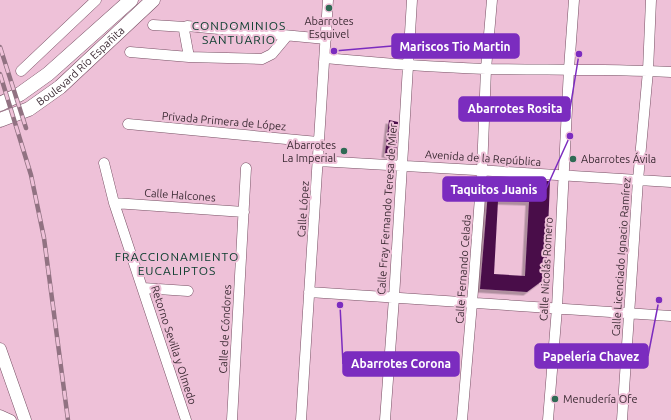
<svg xmlns="http://www.w3.org/2000/svg" width="671" height="420" viewBox="0 0 671 420" font-family="Ubuntu,sans-serif">
<style>
.building{fill:#480d4a;fill-rule:evenodd;filter:url(#shadow)}
.lines{fill:none;stroke-linecap:round;stroke-linejoin:round}
.minor-casing{stroke:#775064;stroke-width:11}
.tertiary-casing{stroke:#775064;stroke-width:13}
.secondary-casing{stroke:#775064;stroke-width:15}
.minor{stroke:#fff;stroke-width:10}
.tertiary{stroke:#fff;stroke-width:12}
.secondary{stroke:#fff;stroke-width:14}
.rail-casing{stroke:#917282;stroke-width:4.5}
.rail{stroke:#eec1d8;stroke-width:3;stroke-dasharray:9;stroke-linecap:butt}
.poi-dot{fill:#2e6a54;stroke:#eec1d8;stroke-width:1.5}
.labels{text-anchor:middle;stroke-width:4;stroke-linejoin:round;paint-order:stroke}
.poi-label{font-size:11px;fill:#3c2b34;stroke:#eec1d8;text-anchor:start}
.street-label{font-size:11px;fill:#3c2b34;stroke:#eec1d8}
.neighbourhood-label{font-size:12px;letter-spacing:1px;fill:#053929;stroke:#eec1d8}
.leader{fill:none;stroke:#7b2cbf;stroke-width:1.5}
.callout-dot{fill:#7b2cbf;stroke:#eec1d8;stroke-width:1.5}
.callout{fill:#7b2cbf;stroke:#7b2cbf;stroke-width:1.5}
.callout-label{font-size:12px;text-anchor:middle;font-weight:bold;fill:#fff}
</style>
<defs>
<filter id="shadow"><feDropShadow dx="-3.5" dy="3.5" stdDeviation="0" flood-color="#0004"/></filter>
</defs>
<rect width="100%" height="100%" fill="#eec1d8"/>
<path class="building" d="M389,120L398,122L396,156L385,154Z
M489,180L550,181L546,278L527,292L480,289ZM498,201L529,202L525,276L494,274Z"/>
<g class="lines">
<g class="minor-casing">
<path id="minor" d="M153,25L185,27
M130,52L189,57L262,59L272,54L287,36
M189,57L184,30L185,27L187,26L326,39
M325,58C378,63 432,67 486,69C547,70 609,69 671,72
M21,71L96,0
M128,124L318,142
M318,161C436,167 553,175 671,182
M104,163L114,203L186,420
M114,203L244,212
M143,288L188,291
M309,292L671,316
M0,415L11,420
M232,420L246,168
M301,420L328,0
M385,420L394,298L412,0
M462,420L472,303L482,171L486,69L492,0
M548,420L557,308L569,69L574,0
M622,420L638,180L648,71L651,0"/>
</g>
<g class="tertiary-casing">
<path id="tertiary" d="M0,349L25,420"/>
</g>
<g class="secondary-casing">
<g id="secondary">
<path d="M0,104L20,94L48,74L131,0"/>
<path id="s1" d="M0,120L29,109L60,87L153,0"/>
</g>
</g>
<use href="#minor" class="minor"/>
<use href="#tertiary" class="tertiary"/>
<use href="#secondary" class="secondary"/>
<g class="rail-casing">
<path id="rail" d="M0,47L26,128
M0,74L31,175L44,238L68,420"/>
</g>
<use href="#rail" class="rail"/>
</g>
<g class="poi-dot">
<circle cx="329" cy="8" r="4"/>
<circle cx="344" cy="151" r="4"/>
<circle cx="573" cy="159" r="4"/>
<circle cx="555" cy="399" r="4"/>
</g>
<g class="labels">
<g class="poi-label">
<text x="329" y="25" text-anchor="middle">Abarrotes<tspan x="329" dy="13">Esquivel</tspan></text>
<text x="336" y="149" text-anchor="end">Abarrotes<tspan x="336" dy="13">La Imperial</tspan></text>
<text x="581" y="163">Abarrotes Ávila</text>
<text x="563" y="403">Menudería Ofe</text>
</g>
<g class="street-label">
<text dy="4" stroke="none"><textPath href="#s1" startOffset="98">Boulevard Río Españita</textPath></text>
<text transform="translate(224 121) rotate(5)" y="4">Privada Primera de López</text>
<text transform="translate(483 158) rotate(4)" y="4">Avenida de la República</text>
<text transform="translate(180 195) rotate(4)" y="4">Calle Halcones</text>
<text transform="translate(303 209) rotate(-86)" y="4">Calle López</text>
<text transform="translate(387 209) rotate(-86)" y="4">Calle Fray Fernando Teresa de Mier</text>
<text transform="translate(621 257) rotate(-86)" y="4">Calle Licenciado Ignacio Ramírez</text>
<text transform="translate(463 269) rotate(-86)" y="4">Calle Fernando Celada</text>
<text transform="translate(546 269) rotate(-87)" y="4">Calle Nicolás Romero</text>
<text transform="translate(225 329) rotate(-87)" y="4">Calle de Cóndores</text>
<text transform="translate(174 345) rotate(72)" y="4">Retorno Sevilla y Olmedo</text>
</g>
<g class="neighbourhood-label">
<text x="239" y="30">CONDOMINIOS<tspan x="239" dy="14">SANTUARIO</tspan></text>
<text x="177" y="261">FRACCIONAMIENTO<tspan x="177" dy="14">EUCALIPTOS</tspan></text>
</g>
</g>
<path class="leader" d="M334 51L392 46M579 54L570 109M570 136L546 189M659 300L648 356M340 305L343 364"/>
<g class="callout-dot">
<circle cx="334" cy="51" r="4"/>
<circle cx="579" cy="54" r="4"/>
<circle cx="570" cy="136" r="4"/>
<circle cx="659" cy="300" r="4"/>
<circle cx="340" cy="305" r="4"/>
</g>
<g class="callout">
<rect x="392" y="34" width="127" height="24" rx="4"/>
<rect x="459" y="97" width="111" height="24" rx="4"/>
<rect x="443" y="177" width="103" height="24" rx="4"/>
<rect x="535" y="344" width="113" height="24" rx="4"/>
<rect x="343" y="352" width="116" height="24" rx="4"/>
</g>
<g class="callout-label">
<text x="455" y="51">Mariscos Tio Martin</text>
<text x="515" y="113">Abarrotes Rosita</text>
<text x="494" y="194">Taquitos Juanis</text>
<text x="591" y="361">Papelería Chavez</text>
<text x="401" y="368">Abarrotes Corona</text>
</g>
</svg>
